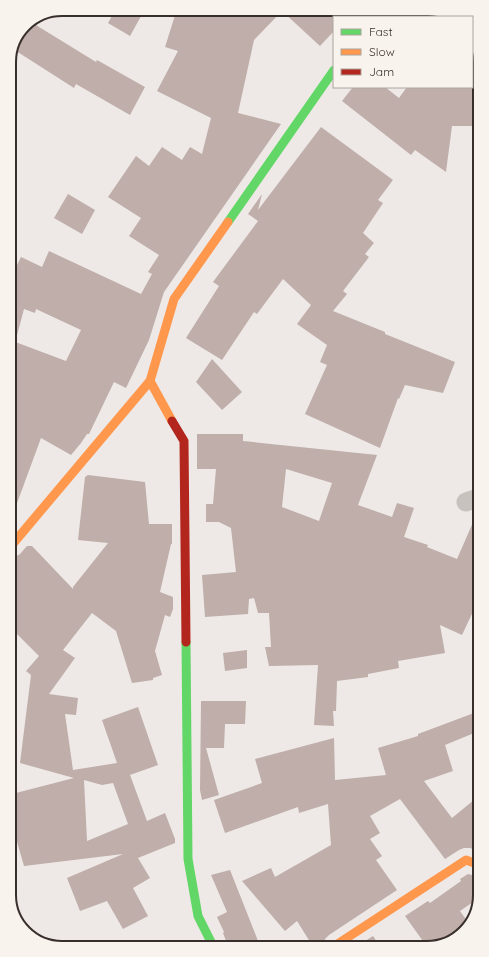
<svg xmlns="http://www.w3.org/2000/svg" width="489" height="957" viewBox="0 0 489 957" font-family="Quicksand,sans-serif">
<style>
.building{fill:#bfaea9;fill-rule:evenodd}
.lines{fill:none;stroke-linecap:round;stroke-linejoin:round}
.street{stroke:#c7c2be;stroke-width:19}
.fast{stroke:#63d668;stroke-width:9}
.slow{stroke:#ff974d;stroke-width:9}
.jam{stroke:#b3261e;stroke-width:9}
.rim{fill:none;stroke:#382f2c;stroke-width:2}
</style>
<rect width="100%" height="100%" fill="#eee9e6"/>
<path class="building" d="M116,9H145L130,36L108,23Z
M177,9H334V31L320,46L282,11L254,40L238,113L281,124L164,292L149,340L126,388L114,382L89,434H87L81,443L71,455L41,438L13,514L11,513L10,340L66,361L81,330L36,309L35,313L24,309L16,339H10V279L21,257L42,267L49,251L141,294L152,274L148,272L159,255L129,236L141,218L108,197L136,156L149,166L162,147L182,160L190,147L202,154L211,118L157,91L178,51L165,47Z
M31,22L96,62L97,60L145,87L130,115L76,84L74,88L13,49L22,31L26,24Z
M353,87H385L399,98L407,87H476V126H452L446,172L415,150L411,155L342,101Z
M321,127L393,180L378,200L383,203L363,233L374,243L365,254L369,257L343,291L347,294L333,311L385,332V334L455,362L443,393L405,385L399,399L398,398L380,448L305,414L327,365L320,362L327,345L297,324L311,305L283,279L257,314L254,312L222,360L186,338L219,286L213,282L258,221L248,214L262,194L258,210Z
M68,194L95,210L82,234L54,218Z
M212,359L242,392L222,410L196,382Z
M197,434H243V441L377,455L358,505L392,517L397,503L414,508L404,537L428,545L427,547L457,559L478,511L479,572L472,587L479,589V599L462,635L440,625L445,653L398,661L399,668L368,674V677L337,681L336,711H333L334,726L314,725L318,665L269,666L265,647H271L269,613H258L254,598L249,599L248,614L205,617L202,575L236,572L231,528L219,522H206V504H213L216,469H197ZM286,469L332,483L319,521L282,507Z
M88,475L145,482L149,524H172V544H171L160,592L173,597V609L170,617L165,615L155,651L162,675L153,678V680L132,683L116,631L92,613L63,650L75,658L49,694L78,698L76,715L65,714L73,770L117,763L102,720L138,707L158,765L130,775L147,821L165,813L175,839V843L138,858L150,878L133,888L148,916L123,929L107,901L80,911L67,878L123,854L24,866L13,828L12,794L74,778L20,763L31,675L26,671L39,656L12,629L11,559L20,554L27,546H32L73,589V587L108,543L78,540L85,477ZM84,780L102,785L113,783L128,824L87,841Z
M247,650V668L225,671L223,653Z
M201,701H246L245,724H225L224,748H206L219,795L202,800L200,790Z
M474,713L479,727V731L445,745L453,771L424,781L452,818L480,795V852L470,848H464L459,850L445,859L400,799L370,816L380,833L370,839L382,856L376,860L397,890L329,935L325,939L324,945H312L297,921L285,931L242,881L271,868L275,877L331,845L328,804L299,813L298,807L225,833L214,800L262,783L255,759L334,738L335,780L386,775L378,748L418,736V734Z
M230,870L260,946H228L223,933L224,932L217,917L227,912L211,875Z
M468,874L480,877V896L478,903L476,900L460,911L470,925L453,937L454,939L447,944H425L405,916L428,901L430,903L461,881L460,879Z
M373,936L379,945H359Z"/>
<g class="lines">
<path class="street" d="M438,12L443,17
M371,17L376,9
M472,44L476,47
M466,502L478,498"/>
<path class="fast" d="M228,222L334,70
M186,642L188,859L198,916L213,946"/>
<path class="slow" d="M172,421L150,381L174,299L228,222
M11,546L150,381
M336,945L466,860L480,865"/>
<path class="jam" d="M172,421L184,441L186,642"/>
</g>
<path d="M0 0H489V957H0ZM62 16H427A46 46 0 0 1 473 62V895A46 46 0 0 1 427 941H62A46 46 0 0 1 16 895V62A46 46 0 0 1 62 16Z" fill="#f9f3ee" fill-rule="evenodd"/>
<path class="rim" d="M62 16H427A46 46 0 0 1 473 62V895A46 46 0 0 1 427 941H62A46 46 0 0 1 16 895V62A46 46 0 0 1 62 16Z"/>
<rect x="333" y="16" width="140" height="72" fill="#f9f3ee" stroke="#aca5a0"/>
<rect x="341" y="29" width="20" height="6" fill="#63d668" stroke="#aca5a0"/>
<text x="369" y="36" font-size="12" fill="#382f2c">Fast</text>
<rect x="341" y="49" width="20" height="6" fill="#ff974d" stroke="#aca5a0"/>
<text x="369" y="56" font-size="12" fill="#382f2c">Slow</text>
<rect x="341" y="69" width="20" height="6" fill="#b3261e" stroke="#aca5a0"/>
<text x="369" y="76" font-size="12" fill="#382f2c">Jam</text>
</svg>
